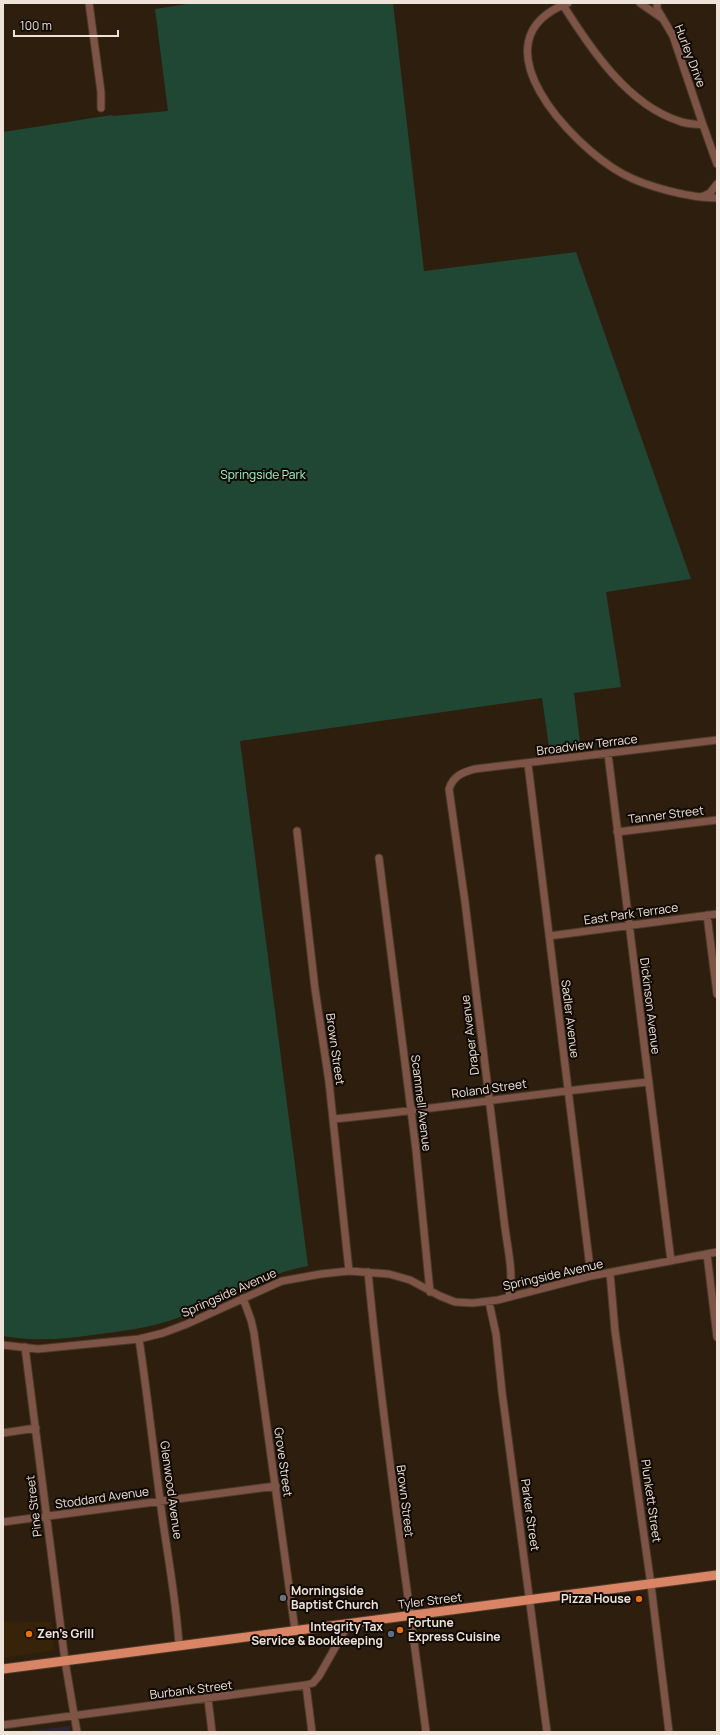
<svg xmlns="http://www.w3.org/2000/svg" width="720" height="1735" viewBox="0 0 720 1735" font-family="Manrope,sans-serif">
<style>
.built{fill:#37220a}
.education{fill:#2d2535}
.green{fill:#1f4734}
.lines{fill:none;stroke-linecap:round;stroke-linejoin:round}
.minor-casing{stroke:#493a29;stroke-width:9}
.major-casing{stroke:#493a29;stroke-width:11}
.minor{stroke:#7d5445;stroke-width:7}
.major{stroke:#d98465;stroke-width:9}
.worship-dot{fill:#6b7280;stroke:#110a04;stroke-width:1.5}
.food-dot{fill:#e8710a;stroke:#110a04;stroke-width:1.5}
.service-dot{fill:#5c6f8a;stroke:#110a04;stroke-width:1.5}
.labels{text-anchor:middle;stroke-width:4;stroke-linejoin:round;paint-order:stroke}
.street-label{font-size:12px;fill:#eee3d8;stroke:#110a04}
.park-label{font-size:12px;fill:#9ff6ca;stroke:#110a04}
.poi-label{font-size:12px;font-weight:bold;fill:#eee3d8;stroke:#110a04;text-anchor:start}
</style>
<rect width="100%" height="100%" fill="#2e1e0d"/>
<path class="built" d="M3,1621L51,1622L55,1650L3,1658Z"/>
<path class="education" d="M70,1726V1732H21Z"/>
<path class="green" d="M194,3H393L424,271L576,252L691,579L606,592L621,687L574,693L581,750L550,754L542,698L240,741L308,1266C265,1274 230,1295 192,1312C162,1326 132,1330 100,1334C67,1339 36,1342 3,1336V132L112,115L113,116L168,111L155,9Z"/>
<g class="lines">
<g class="minor-casing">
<path id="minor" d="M89,3L101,92V108
M568,3C471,40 572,146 623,174C647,187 690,198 717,198
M640,3L663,19L673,36L703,125
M657,3V9L662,17
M563,5C590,48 628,105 679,121C686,124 695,124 703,125L717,164
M702,197L710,193L717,184
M608,754L671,1261
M528,764L591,1276
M297,831L315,989L329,1082L349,1271
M617,832L717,820
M379,858L416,1150L430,1292
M707,915L717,994
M549,936L717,914
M333,1119C438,1109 543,1092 649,1082
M707,1254L717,1337
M368,1272C383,1426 406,1578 426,1732
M610,1273L615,1331L651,1585L669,1732
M509,1297C514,1273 508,1251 505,1228L465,902L449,789C453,776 463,772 475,769L717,740
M243,1298L251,1320L254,1333L295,1630
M489,1302L496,1334L502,1392L547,1732
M139,1339C147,1392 153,1446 160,1500C166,1548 176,1596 179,1645
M3,1345L38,1349L139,1339L163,1333L187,1324L282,1281L321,1274L349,1271L389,1274L410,1280L440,1296L455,1302L473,1303L498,1300L591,1276L717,1252
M25,1347L65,1661L77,1732
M3,1433L36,1428
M3,1522L276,1486
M306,1685L312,1732
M208,1699L212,1732
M3,1725L306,1685L313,1683L319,1676L349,1623"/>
</g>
<g class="major-casing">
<path id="major" d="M3,1669L717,1575"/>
</g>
<use href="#minor" class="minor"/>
<use href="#major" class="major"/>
</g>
<circle class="worship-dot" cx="283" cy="1598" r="4"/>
<g class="food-dot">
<circle cx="639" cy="1599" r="4"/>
<circle cx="400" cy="1630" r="4"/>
<circle cx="29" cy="1634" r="4"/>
</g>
<circle class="service-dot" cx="391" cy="1634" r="4"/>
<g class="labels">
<g class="street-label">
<text transform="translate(690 56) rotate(69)" y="4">Hurley Drive</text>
<text transform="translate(587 745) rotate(-7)" y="4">Broadview Terrace</text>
<text transform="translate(666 815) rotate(-7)" y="4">Tanner Street</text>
<text transform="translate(631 914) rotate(-8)" y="4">East Park Terrace</text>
<text transform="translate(650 1006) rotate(83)" y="4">Dickinson Avenue</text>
<text transform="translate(570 1019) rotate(83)" y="4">Sadler Avenue</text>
<text transform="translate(470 1035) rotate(-97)" y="4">Draper Avenue</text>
<text transform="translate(335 1049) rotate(82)" y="4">Brown Street</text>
<text transform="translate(489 1089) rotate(-8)" y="4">Roland Street</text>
<text transform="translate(421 1103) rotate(83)" y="4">Scammell Avenue</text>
<text transform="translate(553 1275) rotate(-13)" y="4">Springside Avenue</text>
<text transform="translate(229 1293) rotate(-24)" y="4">Springside Avenue</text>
<text transform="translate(283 1462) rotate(82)" y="4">Grove Street</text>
<text transform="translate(171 1490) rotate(82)" y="4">Glenwood Avenue</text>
<text transform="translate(102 1498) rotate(-8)" y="4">Stoddard Avenue</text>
<text transform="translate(405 1501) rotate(83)" y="4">Brown Street</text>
<text transform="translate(651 1501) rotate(82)" y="4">Plunkett Street</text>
<text transform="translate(34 1506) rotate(-97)" y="4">Pine Street</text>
<text transform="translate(530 1515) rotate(82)" y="4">Parker Street</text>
<text transform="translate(430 1601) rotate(-7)" y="4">Tyler Street</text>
<text transform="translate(191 1690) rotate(-7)" y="4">Burbank Street</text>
</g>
<g class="park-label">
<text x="263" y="479">Springside Park</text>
</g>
<g class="poi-label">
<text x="291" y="1595">Morningside<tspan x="291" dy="14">Baptist Church</tspan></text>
<text x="631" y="1603" text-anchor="end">Pizza House</text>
<text x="408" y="1627">Fortune<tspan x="408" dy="14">Express Cuisine</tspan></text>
<text x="383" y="1631" text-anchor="end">Integrity Tax<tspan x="383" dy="14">Service &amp; Bookkeeping</tspan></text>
<text x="37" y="1638">Zen's Grill</text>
</g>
</g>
<rect width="720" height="1735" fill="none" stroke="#eee3d8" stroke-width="8"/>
<path d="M14 30v6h104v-6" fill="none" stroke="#eee3d8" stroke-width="2"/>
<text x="20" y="30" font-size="12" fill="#eee3d8" stroke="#110a04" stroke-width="3" paint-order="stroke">100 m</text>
</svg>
